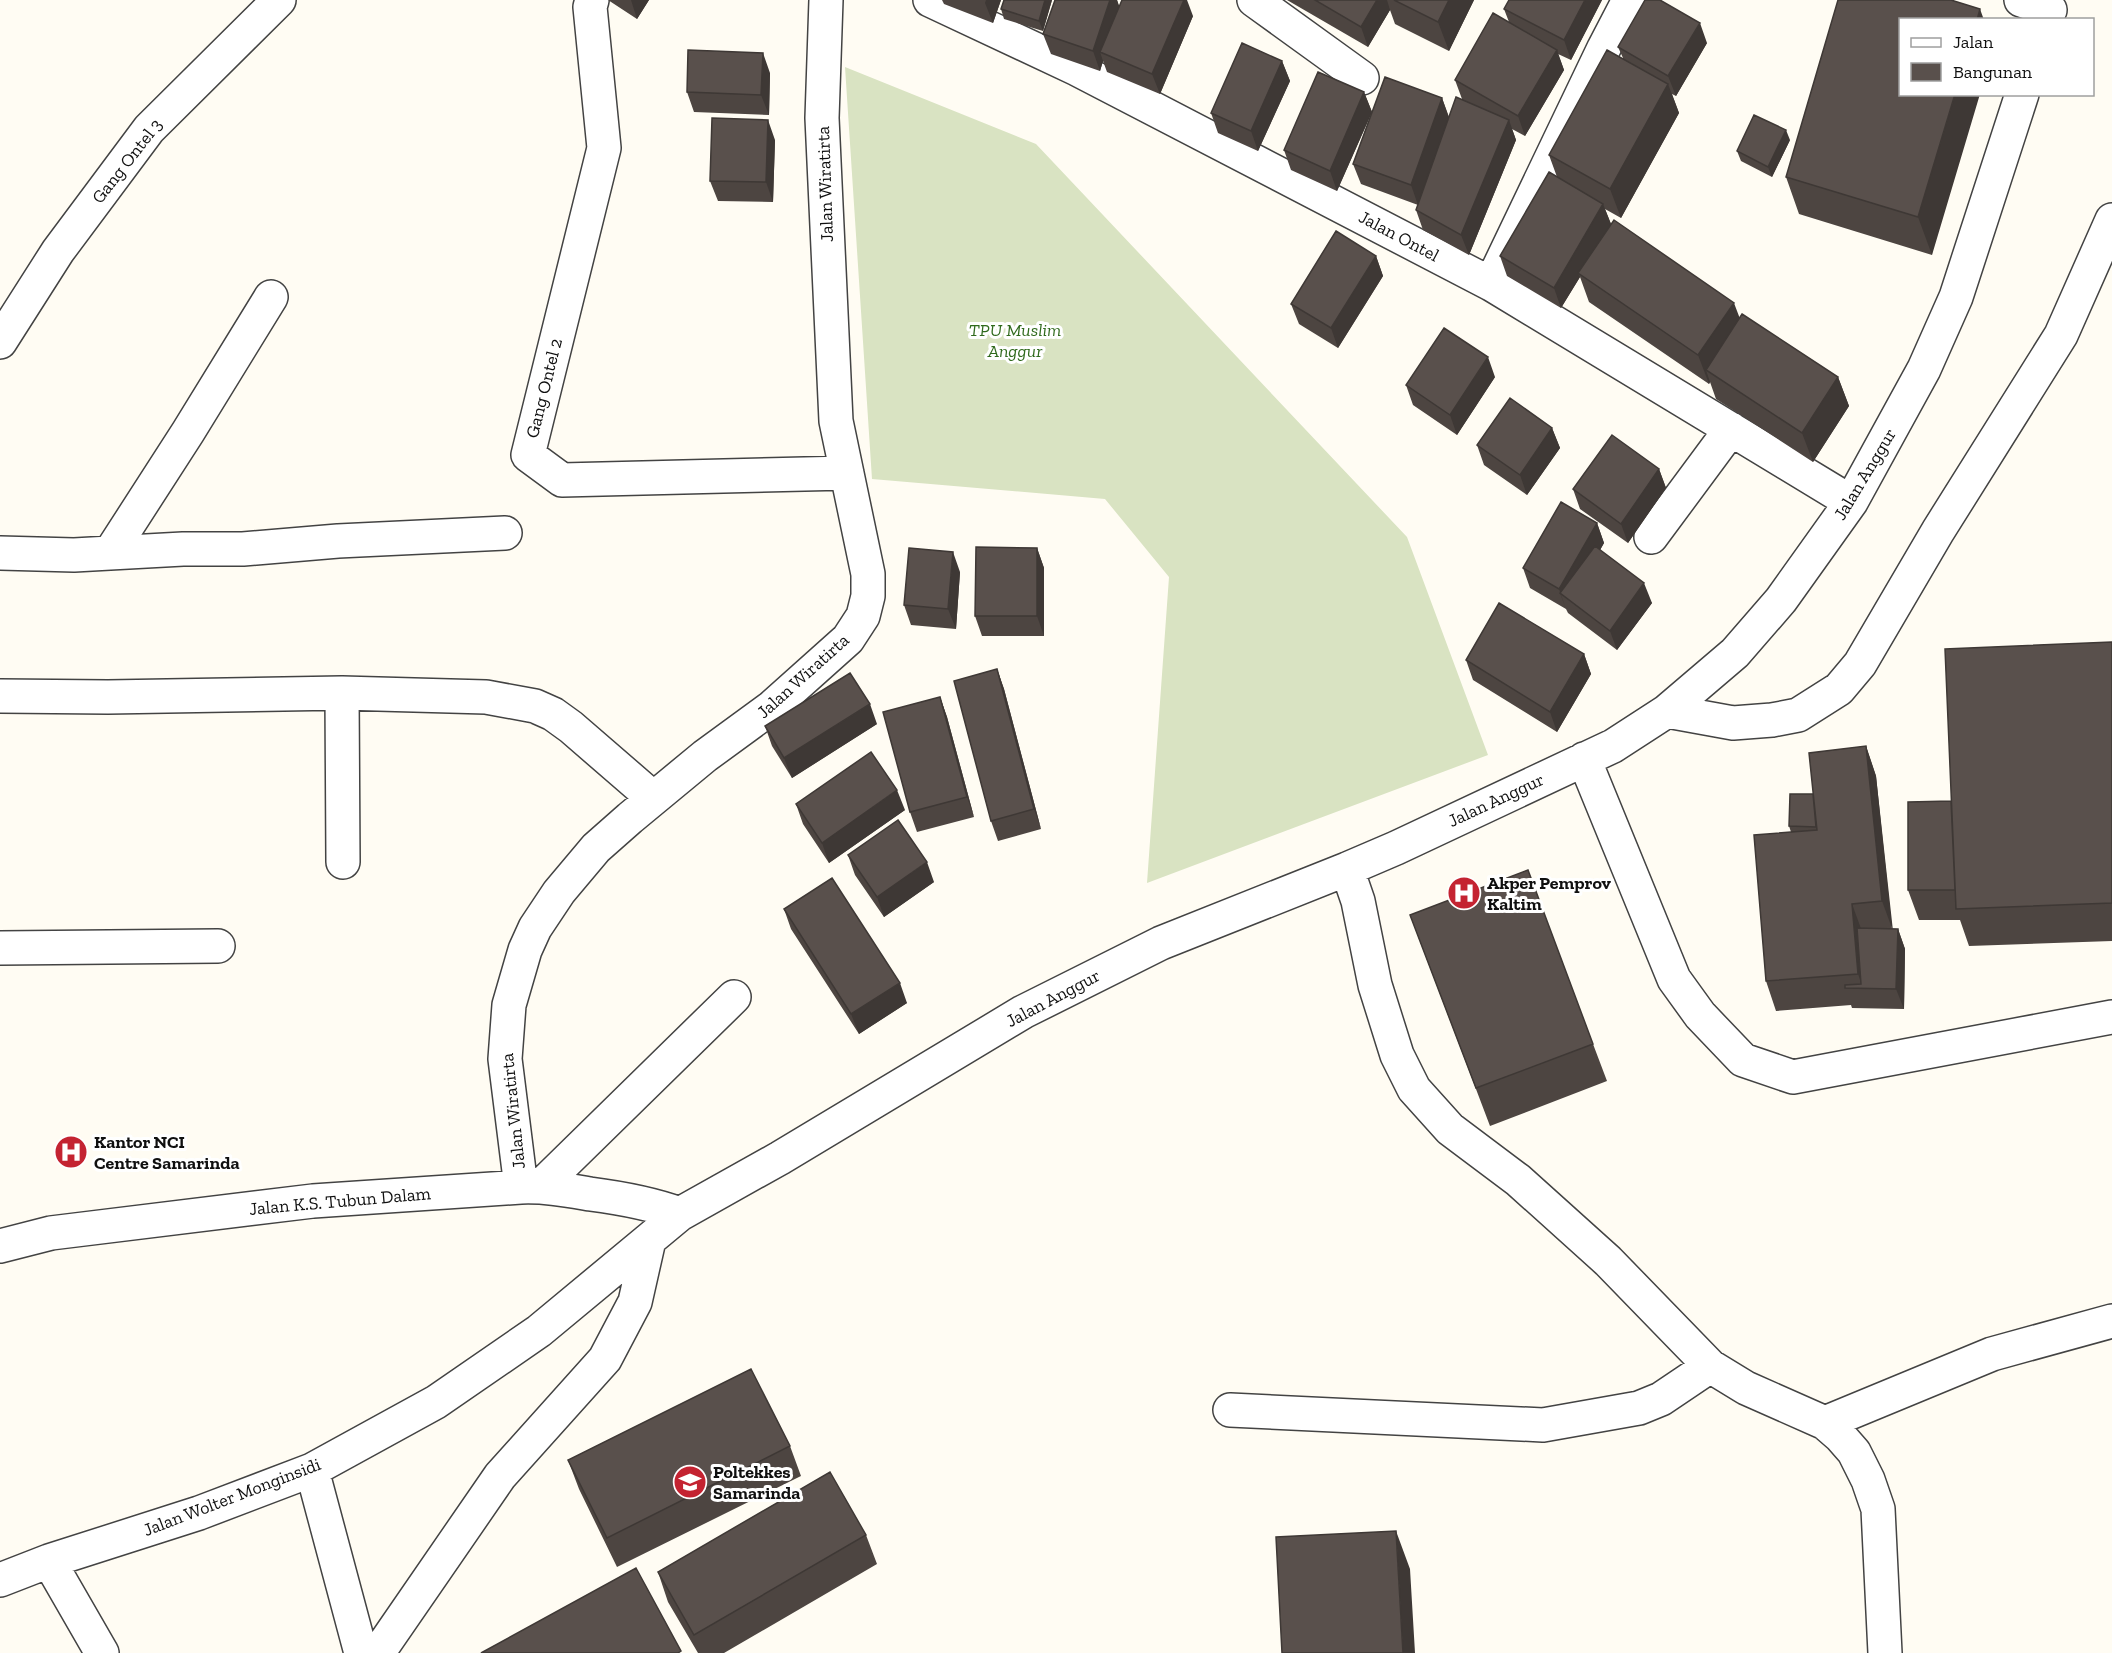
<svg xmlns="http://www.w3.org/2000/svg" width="2112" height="1653" viewBox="0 0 2112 1653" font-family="'Zilla Slab',serif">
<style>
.cemetery{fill:#d9e3c2}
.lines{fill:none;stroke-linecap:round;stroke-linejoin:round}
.minor-casing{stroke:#434343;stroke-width:36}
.minor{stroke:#fff;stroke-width:33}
.wall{fill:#4d4541}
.shaded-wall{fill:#3e3835}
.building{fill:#59504c;stroke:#3e3835;stroke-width:1.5}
.labels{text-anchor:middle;stroke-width:6;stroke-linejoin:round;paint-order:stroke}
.street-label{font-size:18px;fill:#101010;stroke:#fff}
.park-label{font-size:18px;font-style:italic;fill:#306a1d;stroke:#fff}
.poi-label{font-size:18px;font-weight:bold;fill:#101010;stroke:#fff;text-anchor:start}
</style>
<rect width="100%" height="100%" fill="#fffcf3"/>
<path class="cemetery" d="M845,67L1036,144L1407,537L1488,755L1147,883L1169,577L1105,499L872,479Z"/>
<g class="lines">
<g class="minor-casing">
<path id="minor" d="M592,0L590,7L604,148L528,455L562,480L847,473
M930,0L1077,69L1491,284L1851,502
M1254,0L1362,78
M2021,0L2050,10
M1491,284L1604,48L1629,0
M0,342L58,251L149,129L279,0
M1651,537L1731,429
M0,553L74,555L110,553L188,432L271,297
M110,553L183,549H243L338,541L505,533
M342,693L343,862
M0,696L108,697L342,693L486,697L535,706L553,714L571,727L653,798
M1667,711L1733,723L1772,720L1798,715L1839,689L1860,664L1938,531L2061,335L2112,220
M1584,759L1674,979L1700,1015L1743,1060L1793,1077L2112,1017
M1347,869L1358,901L1375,985L1397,1055L1414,1089L1450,1129L1518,1180L1608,1261L1710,1366L1746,1388L1825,1423L1840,1436L1854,1452L1868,1480L1878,1509L1885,1653
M0,948L218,946
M541,1186L734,997
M521,1187L505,1059L509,1005L525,950L535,928L559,892L596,848L630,818L705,756L772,707L848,639L863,616L868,596V574L836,421L822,118L826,0
M0,1246L51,1233L313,1201L521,1187C544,1186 566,1190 590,1194C621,1198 650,1203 680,1214
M1230,1410L1543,1425L1639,1408L1661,1399L1710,1366
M1825,1423L1992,1354L2112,1321
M312,1470L361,1653
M49,1561L102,1653
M0,1580L49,1561L199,1513L312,1470L436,1402L539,1331L680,1214L780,1158L1023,1012L1161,943L1347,869L1396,848L1613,746L1667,711L1735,653L1781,600L1851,502L1924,369L1956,297L2022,94
M378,1653L500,1476L605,1359L635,1302L649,1240"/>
</g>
<use href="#minor" class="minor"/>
</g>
<path class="wall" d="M608,0H649L637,19Z
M942,0H1001L993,23L944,4Z
M1004,0H1052L1043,31L1004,19L1001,9Z
M1055,0H1117L1119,7L1193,16L1160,94L1107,72L1103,61L1100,71L1051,54L1043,34Z
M1287,0H1474L1449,51L1395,24L1390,10L1368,47Z
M1602,0L1571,60L1558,54L1564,70L1525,136L1512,129L1516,140L1469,255L1423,230L1416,210L1418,205L1361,184L1353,164L1442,98L1449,117L1462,99L1455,80L1509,22L1504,9Z
M1951,0L1932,255L1799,214L1786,177Z
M1707,43L1676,96L1672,94L1679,113L1621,218L1605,209L1611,224L1606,233L1739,318L1838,377L1849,406L1813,462L1716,399L1710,382L1709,384L1589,302L1580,277L1561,308L1507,276L1500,256L1557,177L1549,155L1623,58L1618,47Z
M1282,61L1290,81L1258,151L1218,133L1211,113Z
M770,73L769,115L694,112L687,92Z
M1364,92L1372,112L1337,191L1291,170L1284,150Z
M775,140L773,202L718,201L710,181Z
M1790,140L1772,177L1741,161L1737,151Z
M1376,256L1383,276L1338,348L1299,324L1291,304Z
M1495,377L1457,435L1413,405L1406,385Z
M1552,428L1560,448L1527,495L1484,465L1477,445Z
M1659,469L1666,488L1628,543L1580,509L1573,489Z
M1597,523L1604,543L1600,550L1652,603L1617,650L1568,613L1566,609L1530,588L1523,568Z
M1037,548L1044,568V636H982L975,616Z
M960,572L956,629L911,625L904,605Z
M2112,642V941L1969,946L1960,920H1919L1908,890L1951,801Z
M1584,654L1591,674L1557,732L1473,680L1466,660Z
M997,669L1004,689L1041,829L998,841L991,821Z
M940,697L947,717L974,817L917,832L910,812Z
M877,724L792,778L772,746L765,726Z
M1866,746L1876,776L1892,929H1898L1905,949L1904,1009L1852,1008L1851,1005L1776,1011L1766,981L1791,832L1789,826L1813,794Z
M796,804L905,810L829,863L803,824Z
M848,855L934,882L884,917L855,875Z
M784,909L907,1003L859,1034L791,929Z
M1410,915L1593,1044L1607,1081L1490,1126Z
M790,1446L801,1476L617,1567L579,1489L568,1460Z
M866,1535L877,1564L724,1653H698L668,1602L658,1572Z"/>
<path class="shaded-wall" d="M631,0H649L637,19Z
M986,0H1001L993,23L985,3Z
M1045,0H1052L1043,31L1039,21Z
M1110,0H1117L1121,11L1100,52L1103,61L1100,71L1093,51Z
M1184,0H1187L1193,16L1160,94L1152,74Z
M1377,0H1387L1390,10L1368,47L1361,27Z
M1449,0H1474L1449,51L1438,22Z
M1585,0H1602L1571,60L1564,40Z
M1980,9L1984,20H1977Z
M1700,23L1707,43L1676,96L1668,76Z
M1557,50L1564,70L1525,136L1518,116Z
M763,53L770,73L769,115L761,95Z
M1282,61L1290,81L1258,151L1251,131Z
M1668,84L1679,113L1621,218L1610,189Z
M1364,92L1372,112L1337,191L1330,171Z
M1955,94H1980L1932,255L1918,217Z
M1442,98L1449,118L1418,205L1411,185Z
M768,120L775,140L773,202L766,182Z
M1509,120L1516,140L1469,255L1461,235Z
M1786,130L1790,140L1772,177L1768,167Z
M1603,204L1611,224L1581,275L1578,273L1580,277L1561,308L1554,288Z
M1376,256L1383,276L1338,348L1331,328Z
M1734,303L1745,332L1706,370L1710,382L1709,384L1698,355Z
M1488,357L1495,377L1457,435L1450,415Z
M1838,377L1849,406L1813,462L1802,433Z
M1552,428L1560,448L1527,495L1520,475Z
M1659,469L1666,488L1628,543L1621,524Z
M1597,523L1604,543L1571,601L1560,593L1566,609L1559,589Z
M1037,548L1044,568V636L1037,616Z
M953,552L960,572L956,629L948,609Z
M1644,583L1652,603L1617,650L1610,631Z
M1584,654L1591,674L1557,732L1550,712Z
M997,669L1004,689L1041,829L1034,809Z
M940,697L947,717L974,817L967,797Z
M870,704L877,724L792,778L784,758Z
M1866,746L1876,776L1893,931L1882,901Z
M897,790L905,810L829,863L822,843Z
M927,862L934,882L884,917L877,897Z
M1852,904L1863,934V988L1858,974Z
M1898,929L1905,949L1904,1009L1896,989Z
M900,983L907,1003L859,1034L851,1014Z
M1396,1531L1410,1569L1415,1653H1403Z"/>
<path class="building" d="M1004,0H1045L1039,21L1001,9Z
M1055,0H1110L1093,51L1043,34Z
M1122,0H1184L1152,74L1100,52Z
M1315,0H1377L1361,27Z
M1394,0H1449L1438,22Z
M1509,0H1585L1564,40L1504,9Z
M1645,0H1660L1700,23L1668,76L1618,47Z
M1838,0H1951L1980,9L1977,20H1900V94H1955L1918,217L1786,177Z
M1493,13L1557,50L1518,116L1455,80Z
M1242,43L1282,61L1251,131L1211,113Z
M688,50L763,53L761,95L687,92Z
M1607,50L1668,84L1610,189L1549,155Z
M1318,72L1364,92L1330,171L1284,150Z
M1385,77L1442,98L1411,185L1353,164Z
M1456,97L1509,120L1461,235L1416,210Z
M1754,115L1786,130L1768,167L1737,151Z
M712,118L768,120L766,182L710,181Z
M1549,172L1603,204L1554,288L1500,256Z
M1614,220L1734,303L1698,355L1578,273Z
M1336,231L1376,256L1331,328L1291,304Z
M1742,314L1838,377L1802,433L1706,370Z
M1444,328L1488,357L1450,415L1406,385Z
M1510,398L1552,428L1520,475L1477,445Z
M1612,435L1659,469L1621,524L1573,489Z
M1561,502L1597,523L1559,589L1523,568Z
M1595,546L1644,583L1610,631L1560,593Z
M976,547L1037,548V616H975Z
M909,548L953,552L948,609L904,605Z
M1499,603L1584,654L1550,712L1466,660Z
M2112,642V903L1956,909L1945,649Z
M997,669L1034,809L991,821L954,681Z
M850,673L870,704L784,758L765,726Z
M940,697L967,797L910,812L883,712Z
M1866,746L1882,901L1852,904L1858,974L1766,981L1754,835L1817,830L1809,753Z
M871,752L897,790L822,843L796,804Z
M1790,794H1813L1816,827L1789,826Z
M1951,801L1955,890H1908V802Z
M898,820L927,862L877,897L848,855Z
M1528,870L1593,1044L1476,1088L1410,915Z
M832,878L900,983L851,1014L784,909Z
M1857,928L1898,929L1896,989L1845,988V985L1861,984Z
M751,1369L790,1446L607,1538L568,1460Z
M830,1472L866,1535L694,1635L658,1572Z
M1396,1531L1403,1653H1282L1276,1537Z
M636,1568L681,1651L678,1653H481Z"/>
<defs>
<g id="hospital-disc" transform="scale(1.725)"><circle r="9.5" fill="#c42331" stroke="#fff"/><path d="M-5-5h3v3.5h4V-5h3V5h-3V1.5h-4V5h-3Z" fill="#fff"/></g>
<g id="school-disc" transform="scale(1.725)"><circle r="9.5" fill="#c42331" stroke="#fff"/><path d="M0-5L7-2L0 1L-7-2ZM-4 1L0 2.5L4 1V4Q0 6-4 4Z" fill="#fff"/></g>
</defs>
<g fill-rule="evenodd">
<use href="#hospital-disc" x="1464" y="893"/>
<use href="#hospital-disc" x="71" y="1152"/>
<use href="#school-disc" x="690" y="1482"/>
</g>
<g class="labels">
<g class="street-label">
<text transform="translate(127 161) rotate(-52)" y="6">Gang Ontel 3</text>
<text transform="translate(825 184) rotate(-92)" y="6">Jalan Wiratirta</text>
<text transform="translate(1399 236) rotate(28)" y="6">Jalan Ontel</text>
<text transform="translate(544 388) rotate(-76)" y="6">Gang Ontel 2</text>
<text transform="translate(1865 474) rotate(-59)" y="6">Jalan Anggur</text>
<text transform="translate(803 676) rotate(-42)" y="6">Jalan Wiratirta</text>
<text transform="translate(1496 800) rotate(-25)" y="6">Jalan Anggur</text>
<text transform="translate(1053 998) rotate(-28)" y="6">Jalan Anggur</text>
<text transform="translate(513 1111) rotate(-96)" y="6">Jalan Wiratirta</text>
<text transform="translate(340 1201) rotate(-5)" y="6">Jalan K.S. Tubun Dalam</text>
<text transform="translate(232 1497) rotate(-21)" y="6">Jalan Wolter Monginsidi</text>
</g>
<g class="park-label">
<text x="1015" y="336">TPU Muslim<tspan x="1015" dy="21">Anggur</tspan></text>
</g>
<g class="poi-label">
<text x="1487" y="889">Akper Pemprov<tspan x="1487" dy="21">Kaltim</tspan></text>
<text x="94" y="1148">Kantor NCI<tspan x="94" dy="21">Centre Samarinda</tspan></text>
<text x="713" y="1478">Poltekkes<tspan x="713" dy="21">Samarinda</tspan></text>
</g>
</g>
<rect x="1899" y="18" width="195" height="78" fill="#ffffff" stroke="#9f9f9f" stroke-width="1.5"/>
<rect x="1911" y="38" width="30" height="9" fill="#ffffff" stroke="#9f9f9f" stroke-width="1.5"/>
<text x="1953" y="48" font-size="18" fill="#101010">Jalan</text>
<rect x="1911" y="63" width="30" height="18" fill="#59504c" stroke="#9f9f9f" stroke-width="1.5"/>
<text x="1953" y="78" font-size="18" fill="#101010">Bangunan</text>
</svg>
